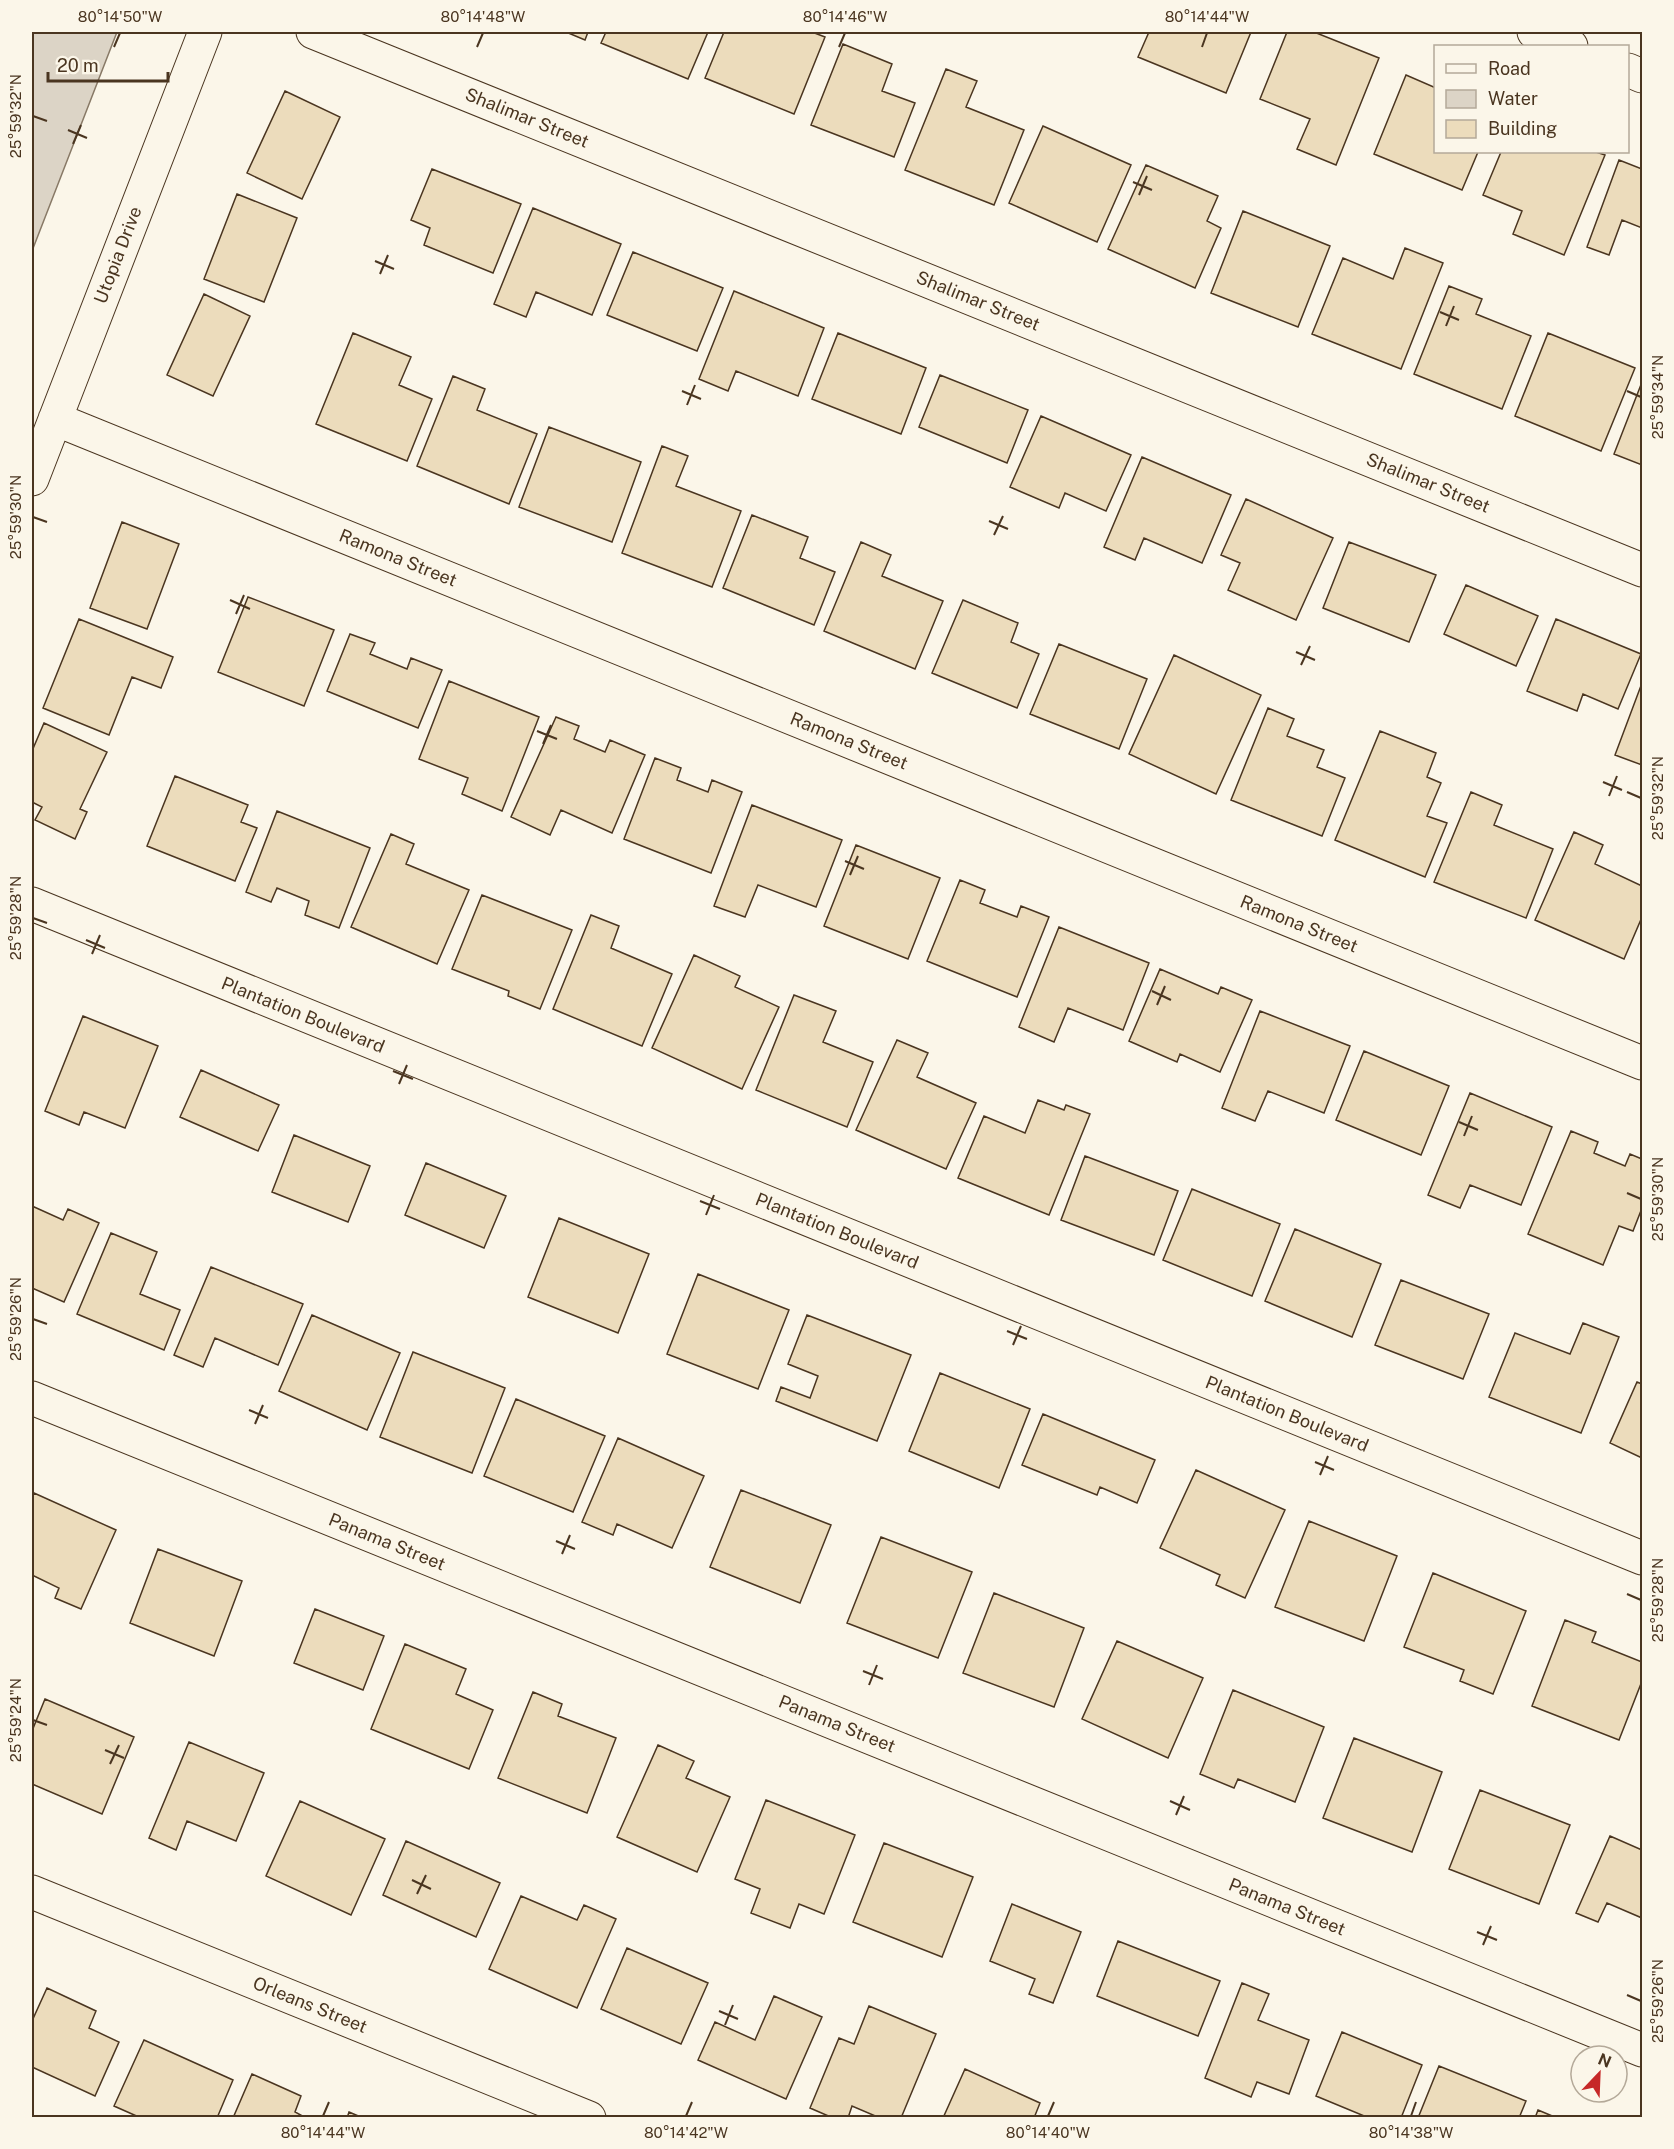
<svg xmlns="http://www.w3.org/2000/svg" width="1674" height="2149" viewBox="0 0 1674 2149" font-family="'Public Sans',sans-serif">
<style>
.water{fill:#dcd4c6;stroke:#887966;stroke-width:1.5}
.building{fill:#ecdcbc;stroke:#4a3520;stroke-width:1.5}
.lines{fill:none;stroke-linecap:round;stroke-linejoin:round}
.street-casing{stroke:#4a3520;stroke-width:35}
.street{stroke:#fbf6e9;stroke-width:33}
.ticks{fill:none;stroke:#4a3520;stroke-width:2}
.labels{text-anchor:middle;stroke-width:4.5;stroke-linejoin:round;paint-order:stroke}
.street-label{font-size:18px;fill:#4a3520;stroke:#fbf6e9}
.neatline{fill:none;stroke:#4a3520;stroke-width:2}
.ticks-label{font-size:15px;text-anchor:middle;fill:#4a3520}
</style>
<rect width="100%" height="100%" fill="#fbf6e9"/>
<path class="water" d="M32,32H117L32,251Z"/>
<path class="building" d="M566,32H588L585,40Z
M606,32H708L688,79L601,43Z
M724,32H812L825,37L794,114L705,78Z
M1149,32H1251L1226,93L1138,57Z
M1287,32H1314L1379,58L1336,165L1297,149L1310,119L1260,99Z
M843,44L892,64L882,91L915,103L894,157L811,125Z
M946,69L977,81L966,107L1024,130L994,205L905,170Z
M1406,75L1436,88V152H1478L1462,190L1374,154Z
M285,91L340,117L302,199L247,173Z
M1043,126L1131,165L1097,242L1009,203Z
M1501,152H1596L1605,155L1564,255L1513,234L1522,211L1483,195Z
M1619,160L1642,169V228L1622,220L1609,255L1587,247Z
M1146,165L1218,196L1207,221L1221,228L1195,288L1108,249Z
M432,169L521,204L493,273L424,245L430,228L411,220Z
M237,194L297,218L264,302L204,279Z
M533,208L621,244L592,315L536,292L526,317L494,304Z
M1243,211L1330,246L1298,327L1211,293Z
M1405,248L1443,263L1401,369L1312,334L1343,258L1393,279Z
M633,252L723,288L697,351L607,315Z
M1449,286L1482,299L1476,314L1531,336L1502,409L1414,374Z
M734,291L824,328L798,396L736,371L728,391L699,379Z
M204,294L250,316L213,396L167,375Z
M353,333L411,357L399,385L432,399L407,461L316,424Z
M838,333L926,368L901,434L812,399Z
M1548,333L1635,368L1601,451L1515,416Z
M940,375L1028,410L1007,463L919,427Z
M453,376L485,389L477,410L537,434L509,504L417,466Z
M1642,382V465L1614,454Z
M1041,416L1131,455L1106,511L1065,493L1059,508L1010,487Z
M549,427L641,462L612,542L519,507Z
M662,446L688,456L676,486L741,511L712,587L622,553Z
M1142,457L1231,495L1202,563L1144,538L1135,560L1104,547Z
M1246,499L1333,538L1296,620L1228,590L1240,563L1221,555Z
M752,515L808,537L800,558L835,572L814,625L723,588Z
M122,522L179,544L147,629L90,608Z
M861,542L891,555L882,576L943,601L915,669L824,631Z
M1349,542L1436,575L1409,642L1323,608Z
M1466,585L1538,616L1516,666L1444,634Z
M248,597L334,630L304,706L218,672Z
M963,600L1018,623L1011,642L1039,654L1017,708L932,673Z
M79,619L173,657L161,688L132,677L109,735L43,708Z
M1556,619L1641,654L1618,709L1583,694L1577,711L1527,691Z
M350,634L375,643L370,654L407,669L411,658L442,670L418,728L327,691Z
M1059,644L1147,679L1119,749L1030,714Z
M1174,655L1261,695L1216,794L1129,754Z
M449,681L539,717L502,811L462,794L468,778L419,759Z
M1642,683V765L1615,755Z
M1268,708L1294,719L1287,736L1324,750L1317,767L1345,778L1322,836L1231,800Z
M556,717L579,726L574,739L605,752L610,740L645,755L612,833L561,810L550,835L511,817Z
M44,723L107,752L80,809L87,812L75,839L35,820L42,807L32,802V751Z
M1380,731L1436,753L1427,777L1441,783L1427,816L1447,823L1425,877L1335,840Z
M655,758L681,768L677,780L708,792L712,780L742,792L711,873L624,839Z
M175,776L248,805L241,822L257,828L235,881L147,846Z
M1471,792L1502,805L1494,825L1553,849L1526,918L1434,882Z
M752,805L842,840L816,907L758,885L745,917L714,906Z
M277,811L370,848L339,928L305,915L309,901L277,888L271,902L246,892Z
M1574,832L1603,845L1595,864L1642,886V917L1624,959L1535,920Z
M391,834L414,844L406,864L469,890L437,964L351,927Z
M856,845L940,878L908,959L824,926Z
M960,880L985,890L980,903L1017,917L1021,906L1049,917L1017,997L927,961Z
M482,895L572,930L540,1009L508,996L509,991L452,969Z
M591,915L619,926L611,948L672,974L642,1046L553,1009Z
M1059,927L1149,963L1123,1030L1068,1008L1054,1042L1019,1027Z
M694,955L740,976L735,987L779,1007L742,1089L652,1048Z
M1160,969L1218,994L1221,987L1252,1000L1220,1072L1180,1054L1177,1062L1129,1041Z
M794,995L836,1011L823,1042L873,1062L847,1127L756,1090Z
M1260,1011L1350,1046L1324,1113L1268,1091L1255,1121L1222,1108Z
M83,1016L158,1046L125,1128L84,1112L79,1125L45,1111Z
M897,1040L928,1053L917,1077L976,1103L946,1169L856,1130Z
M1364,1051L1449,1086L1421,1155L1336,1120Z
M201,1070L279,1105L258,1151L180,1117Z
M1470,1093L1552,1127L1521,1205L1470,1185L1460,1208L1428,1195Z
M1038,1100L1064,1110L1066,1105L1090,1114L1049,1215L958,1178L984,1116L1025,1133Z
M1571,1131L1598,1142L1594,1153L1625,1166L1630,1154L1642,1159V1208L1633,1231L1619,1226L1603,1265L1528,1234Z
M294,1135L370,1166L348,1222L272,1192Z
M1085,1156L1178,1191L1154,1255L1061,1220Z
M426,1163L506,1196L484,1248L405,1215Z
M1192,1189L1280,1224L1252,1296L1163,1260Z
M32,1206L63,1220L68,1209L99,1223L64,1302L32,1288Z
M559,1218L649,1254L618,1333L528,1297Z
M1295,1229L1381,1264L1352,1337L1265,1301Z
M111,1233L157,1252L140,1294L180,1310L164,1350L77,1314Z
M211,1267L303,1304L278,1365L215,1338L203,1367L174,1355Z
M698,1274L789,1310L758,1389L667,1354Z
M1401,1280L1489,1314L1463,1379L1375,1345Z
M312,1315L400,1353L367,1430L279,1391Z
M807,1315L911,1355L877,1441L776,1401L781,1387L810,1398L818,1376L788,1364Z
M1583,1323L1619,1337L1581,1433L1489,1397L1515,1333L1570,1354Z
M413,1352L505,1388L472,1473L380,1437Z
M940,1373L1030,1409L999,1488L909,1451Z
M1637,1382L1642,1384V1458L1610,1443Z
M516,1399L605,1436L573,1512L484,1476Z
M1043,1414L1155,1460L1137,1503L1100,1487L1097,1495L1022,1465Z
M618,1438L704,1476L672,1548L617,1524L613,1535L582,1522Z
M1196,1470L1285,1510L1245,1598L1216,1585L1220,1575L1160,1548Z
M741,1490L831,1525L800,1603L710,1567Z
M34,1493L116,1530L81,1609L55,1598L59,1588L32,1575V1499Z
M1309,1521L1397,1556L1364,1641L1275,1607Z
M881,1537L972,1572L938,1658L847,1623Z
M158,1549L242,1581L214,1656L130,1623Z
M1433,1573L1526,1611L1493,1694L1460,1681L1464,1670L1404,1647Z
M994,1593L1084,1628L1054,1707L963,1673Z
M315,1609L384,1636L363,1690L294,1663Z
M1565,1620L1596,1632L1592,1642L1642,1662V1681L1619,1740L1532,1706Z
M1117,1641L1203,1678L1168,1758L1082,1719Z
M405,1644L466,1669L456,1694L493,1710L469,1769L371,1729Z
M1233,1690L1324,1727L1295,1802L1238,1779L1234,1788L1200,1774Z
M533,1692L562,1704L558,1716L616,1738L587,1813L498,1778Z
M45,1699L134,1737L102,1814L32,1784V1731Z
M1354,1738L1442,1772L1412,1852L1323,1818Z
M189,1742L264,1773L236,1841L187,1821L176,1850L149,1838Z
M658,1745L694,1761L686,1778L730,1797L697,1872L617,1837Z
M1480,1790L1570,1825L1539,1904L1449,1869Z
M766,1800L855,1835L824,1914L799,1904L790,1928L751,1913L760,1889L735,1879Z
M300,1801L385,1839L351,1915L266,1876Z
M1610,1836L1642,1850V1918L1607,1903L1598,1922L1576,1913Z
M406,1841L500,1883L476,1937L383,1895Z
M884,1843L973,1877L942,1957L853,1922Z
M521,1896L577,1920L584,1905L616,1919L577,2008L489,1969Z
M1012,1904L1081,1932L1053,2003L1029,1994L1035,1979L990,1961Z
M1118,1941L1220,1981L1198,2036L1097,1996Z
M627,1948L708,1983L681,2044L601,2009Z
M1242,1983L1269,1994L1258,2020L1309,2040L1289,2094L1257,2082L1251,2097L1205,2078Z
M47,1988L96,2011L89,2028L119,2042L95,2096L32,2067V2021Z
M774,1996L822,2017L786,2099L698,2060L715,2022L755,2040Z
M869,2006L936,2034L901,2118H880L852,2106L848,2118H833L810,2108L839,2038L854,2044Z
M1342,2032L1422,2065L1401,2118H1369L1316,2096Z
M144,2040L233,2080L217,2118H141L114,2106Z
M1439,2066L1526,2101L1519,2118H1418Z
M965,2069L1040,2103L1034,2118H943Z
M252,2074L301,2096L295,2112L306,2118H233Z
M1538,2110L1557,2118H1535Z
M349,2112L363,2118H347Z"/>
<g class="lines">
<g class="street-casing">
<path id="street" d="M313,32L1642,570
M1534,32L1571,46
M1628,70L1642,76
M55,419L1642,1063
M32,479L205,32
M32,904L1642,1558
M32,1398L1642,2050
M32,1892L589,2118"/>
</g>
<use href="#street" class="street"/>
</g>
<path class="ticks" d="M114,47L120,33M477,47L483,33M839,47L845,33M1202,47L1207,33M33,116L47,121M68,130L87,138M73,144L81,125M1133,182L1152,190M1139,195L1147,176M375,261L394,269M380,274L388,255M1440,312L1459,320M1446,326L1454,306M682,391L701,399M1627,391L1641,397M687,405L695,385M33,517L47,522M989,521L1008,529M994,535L1003,516M230,600L250,609M236,614L244,595M1296,652L1315,660M1301,665L1310,646M537,731L557,739M543,744L551,725M1603,782L1622,790M1627,792L1641,798M1609,796L1617,776M845,861L864,869M850,875L858,856M33,918L47,923M86,940L105,948M92,954L100,935M1152,991L1171,1000M1157,1005L1165,986M393,1071L413,1079M399,1084L407,1065M1459,1122L1478,1130M1464,1136L1472,1116M1627,1193L1641,1199M700,1201L720,1209M706,1215L714,1195M33,1319L47,1324M1007,1331L1027,1339M1013,1345L1021,1326M249,1410L268,1418M255,1424L263,1405M1315,1462L1334,1470M1320,1475L1328,1456M556,1541L575,1549M562,1554L570,1535M1627,1594L1641,1600M863,1671L883,1679M869,1685L877,1665M33,1720L47,1725M105,1750L124,1758M110,1764L119,1745M1170,1801L1190,1810M1176,1815L1184,1796M412,1880L431,1889M417,1894L426,1875M1477,1932L1497,1940M1483,1945L1491,1926M1627,1995L1641,2001M719,2011L738,2019M725,2025L733,2005M323,2116L329,2102M686,2116L692,2102M1048,2116L1054,2102M1411,2116L1416,2102"/>
<g class="labels">
<g class="street-label">
<text transform="translate(527 118) rotate(22)" y="6">Shalimar Street</text>
<text transform="translate(118 255) rotate(-69)" y="6">Utopia Drive</text>
<text transform="translate(978 301) rotate(22)" y="6">Shalimar Street</text>
<text transform="translate(1428 483) rotate(22)" y="6">Shalimar Street</text>
<text transform="translate(398 558) rotate(22)" y="6">Ramona Street</text>
<text transform="translate(849 741) rotate(22)" y="6">Ramona Street</text>
<text transform="translate(1299 924) rotate(22)" y="6">Ramona Street</text>
<text transform="translate(303 1015) rotate(22)" y="6">Plantation Boulevard</text>
<text transform="translate(837 1231) rotate(22)" y="6">Plantation Boulevard</text>
<text transform="translate(1287 1414) rotate(22)" y="6">Plantation Boulevard</text>
<text transform="translate(387 1542) rotate(22)" y="6">Panama Street</text>
<text transform="translate(837 1724) rotate(22)" y="6">Panama Street</text>
<text transform="translate(1287 1907) rotate(22)" y="6">Panama Street</text>
<text transform="translate(310 2005) rotate(22)" y="6">Orleans Street</text>
</g>
</g>
<rect width="1674" height="2149" fill="none" stroke="#fbf6e9" stroke-width="66"/>
<rect x="1434" y="45" width="195" height="108" fill="#fbf6e9" stroke="#b4a999" stroke-width="1.5"/>
<rect x="1446" y="64" width="30" height="9" fill="#fbf6e9" stroke="#b4a999" stroke-width="1.5"/>
<text x="1488" y="75" font-size="18" fill="#4a3520">Road</text>
<rect x="1446" y="90" width="30" height="18" fill="#dcd4c6" stroke="#b4a999" stroke-width="1.5"/>
<text x="1488" y="105" font-size="18" fill="#4a3520">Water</text>
<rect x="1446" y="120" width="30" height="18" fill="#ecdcbc" stroke="#b4a999" stroke-width="1.5"/>
<text x="1488" y="135" font-size="18" fill="#4a3520">Building</text>
<g transform="translate(1599 2074) rotate(23)"><circle r="28" fill="#fbf6e9" stroke="#b4a999" stroke-width="1.5"/>
<path d="M0-4.5L10 22L0 15L-10 22Z" fill="#c62828"/>
<text y="-9" font-size="16" font-weight="bold" text-anchor="middle" fill="#4a3520">N</text>
</g>
<path d="M48 72v9h120v-9" fill="none" stroke="#4a3520" stroke-width="3"/>
<text x="57" y="72" font-size="18" fill="#4a3520" stroke="#fbf6e9" stroke-width="4.5" paint-order="stroke">20 m</text>
<rect x="33" y="33" width="1608" height="2083" class="neatline"/>
<g class="ticks-label">
<text x="120" y="22">80°14'50"W</text>
<text x="483" y="22">80°14'48"W</text>
<text x="845" y="22">80°14'46"W</text>
<text x="1207" y="22">80°14'44"W</text>
<text transform="translate(16 116) rotate(-90)" y="5">25°59'32"N</text>
<text transform="translate(1658 397) rotate(-90)" y="5">25°59'34"N</text>
<text transform="translate(16 517) rotate(-90)" y="5">25°59'30"N</text>
<text transform="translate(1658 798) rotate(-90)" y="5">25°59'32"N</text>
<text transform="translate(16 918) rotate(-90)" y="5">25°59'28"N</text>
<text transform="translate(1658 1199) rotate(-90)" y="5">25°59'30"N</text>
<text transform="translate(16 1319) rotate(-90)" y="5">25°59'26"N</text>
<text transform="translate(1658 1600) rotate(-90)" y="5">25°59'28"N</text>
<text transform="translate(16 1720) rotate(-90)" y="5">25°59'24"N</text>
<text transform="translate(1658 2001) rotate(-90)" y="5">25°59'26"N</text>
<text x="323" y="2138">80°14'44"W</text>
<text x="686" y="2138">80°14'42"W</text>
<text x="1048" y="2138">80°14'40"W</text>
<text x="1411" y="2138">80°14'38"W</text>
</g>
</svg>
